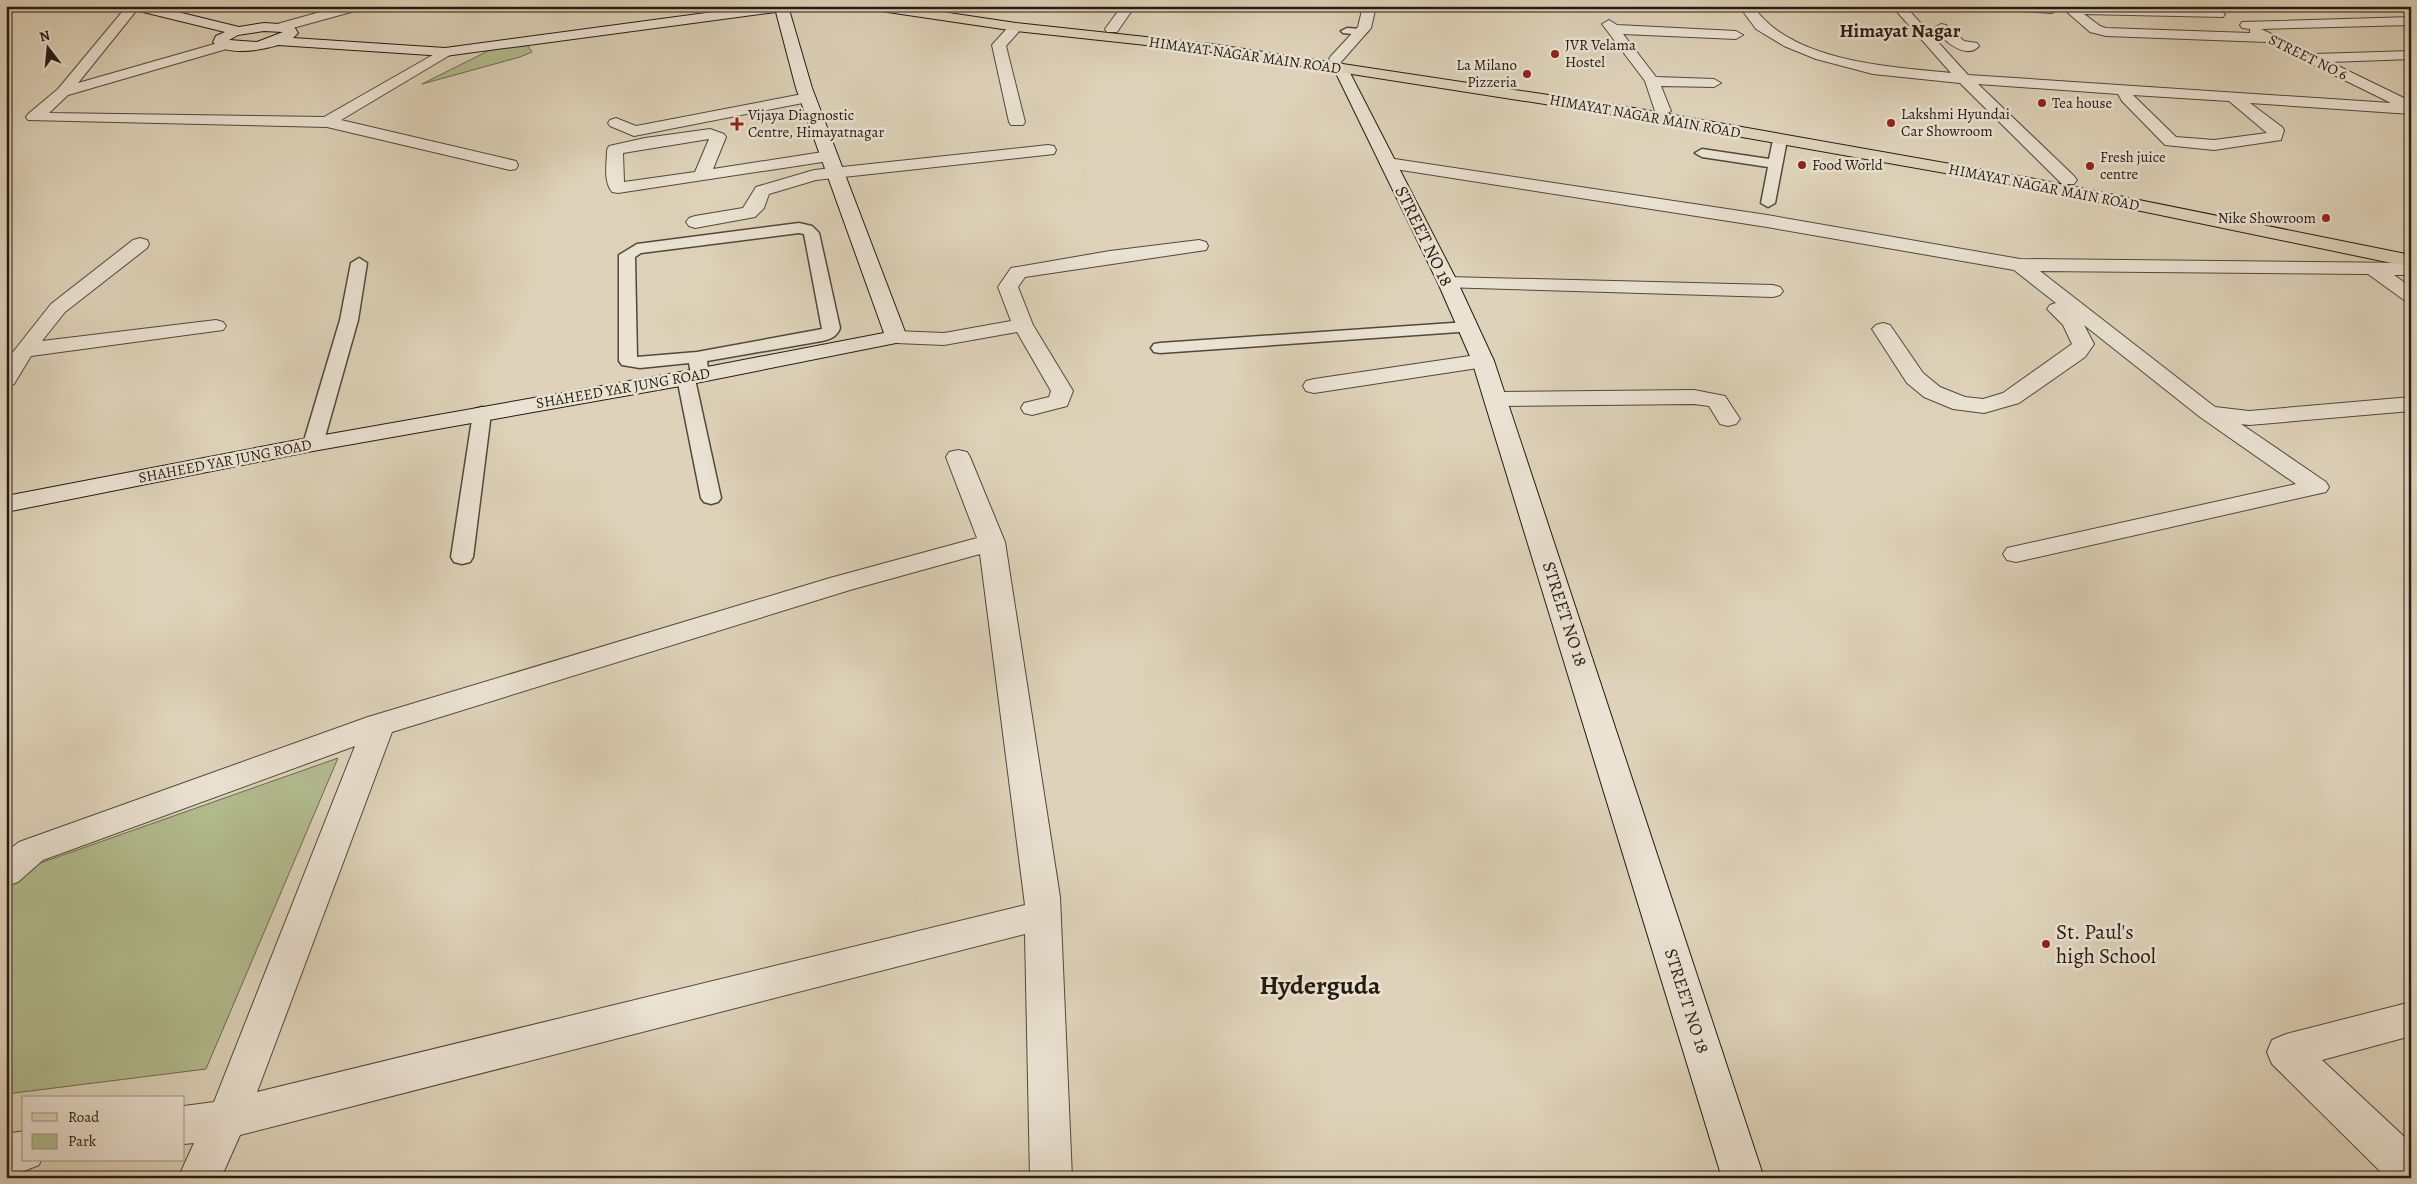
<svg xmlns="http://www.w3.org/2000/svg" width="2417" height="1184" viewBox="0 0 2417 1184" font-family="Alegreya,serif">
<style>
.green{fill:#b2bc8f;stroke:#6b6b50}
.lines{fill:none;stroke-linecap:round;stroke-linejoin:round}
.lane-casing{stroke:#52483b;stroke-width:3}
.street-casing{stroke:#52483b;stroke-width:2}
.secondary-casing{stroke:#241a11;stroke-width:2}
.primary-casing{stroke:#241a11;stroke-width:2}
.lane{fill:#eae2d2;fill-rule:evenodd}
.street{fill:#eae2d2;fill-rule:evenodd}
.secondary{fill:#eae2d2;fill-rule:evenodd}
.primary{fill:#ded3ba;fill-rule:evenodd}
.poi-dot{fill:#8f2418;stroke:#eae2d2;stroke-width:2}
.labels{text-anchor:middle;stroke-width:5;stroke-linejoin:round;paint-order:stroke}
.far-poi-label{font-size:15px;fill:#241a11;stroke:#eae2d2;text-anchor:start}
.far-street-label{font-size:15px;fill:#241a11;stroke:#eae2d2}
.street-label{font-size:18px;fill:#241a11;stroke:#eae2d2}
.far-district-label{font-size:19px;font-weight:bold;fill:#241a11;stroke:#eae2d2}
.near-poi-label{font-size:21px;fill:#241a11;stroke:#eae2d2;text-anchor:start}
.near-district-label{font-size:26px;font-weight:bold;fill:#241a11;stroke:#eae2d2}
</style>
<rect width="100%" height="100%" fill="#ded3ba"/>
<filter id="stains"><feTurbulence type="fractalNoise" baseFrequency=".004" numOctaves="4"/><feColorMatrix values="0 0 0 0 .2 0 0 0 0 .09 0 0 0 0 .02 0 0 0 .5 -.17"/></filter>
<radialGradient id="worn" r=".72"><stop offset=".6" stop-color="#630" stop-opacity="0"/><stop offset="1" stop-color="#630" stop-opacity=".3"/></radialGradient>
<path class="green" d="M526,43L532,52L520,57L422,84L490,50Z
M338,758L206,1069L6,1094V890L29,867Z"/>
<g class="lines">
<g class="lane-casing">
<path id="lane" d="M1347,28L1361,29L1367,32L1361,35L1343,33L1341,31Z
M1780,136L1787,140L1775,203L1768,207L1761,203L1768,167L1702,157L1695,153L1702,149L1769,159L1773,140Z
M799,223L812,226L819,233L840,328C837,337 830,339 822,341L707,361L709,375L706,379H695L721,498L718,502L711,504L704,502L701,498L677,378L680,374H691L689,363L640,368L622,365L619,361V255L637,244ZM799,233L804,234L822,329L697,352L637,357L635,257L641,253Z
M359,258L367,263L358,320L323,444L320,448L313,450L306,448L303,444L340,320L351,263Z
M1467,322L1473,323L1476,327L1473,331L1160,353L1154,352L1151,348L1154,344L1160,343Z
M482,407L489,409L491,413L473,557L470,562L462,564L454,562L451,557L473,413L475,409Z"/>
</g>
<g class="street-casing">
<path id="street" d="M127,6H140L78,83L225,41L232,45L230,48L68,95L49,113L324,117L445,48L450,49L452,52L450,55L341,120L516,161L518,165L516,169L510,170L327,127L28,120L26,117L28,114L58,89Z
M342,6H363L362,9L282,31L275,27L277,24Z
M1122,6H1135L1117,32H1107L1105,29Z
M1363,6H1376L1371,28L1341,62H1331L1329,59L1331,56L1358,27Z
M1744,6H1757L1756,10C1795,62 1891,67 1951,73L1892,6H1905L1968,75L2391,103L2267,42L2106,36L2090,32L2067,12L2069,9L2082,6L2218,10L2225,14L2223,17L2084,14L2100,26L2106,28L2250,33V29L2242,28L2240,25L2242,22L2411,17V25L2261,29L2314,54L2411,51V59L2330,62L2408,100L2411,103V114L2250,103L2282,127L2284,130L2281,140L2214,150L2165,145L2122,101L2118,94L1978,84L2074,176L2077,180L2074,184H2062L1960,83L1873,74L1816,59L1784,46L1756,29L1742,10ZM2133,95L2229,101L2267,133L2214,140L2176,137Z
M2001,6H2057L2059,9L2052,13L2007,10Z
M1609,20L1617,25L1736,31L1743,35L1736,39L1623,34L1656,77L1714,79L1721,83L1714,87L1661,86L1671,111L1663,116L1655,111L1645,81L1602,24Z
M1016,23L1023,27L1006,46L1025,122L1023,125H1011L1009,122L992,45L1011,24Z
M1941,24L1946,25L1964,41L1977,43L1979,46C1966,61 1942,39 1934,28Z
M808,93L816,98L813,101L634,136L610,126L608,123L610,120L616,118L636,126Z
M710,129L724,134L726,137L713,169L829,151L835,152L837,156L835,160L829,161L618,193L612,192C603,180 607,164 607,150L609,146L645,138ZM709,139L695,172L624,182L623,153Z
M1048,145L1054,146L1056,150L1054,154L816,180L769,194L764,208L755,217L695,228L689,226L686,222L689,218L695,216L743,208L756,187L814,170Z
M1388,158L1767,215L2020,259L2411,263V275H2394L2411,287V302L2404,300L2368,274L2040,271L2215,407L2249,411L2411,397V411L2249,425L2241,424L2326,482L2329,487L2326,492L2016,562L2007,560L2003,554L2007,548L2296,484L2200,417L2084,325L2094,344L2085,357L2019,403L1984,413L1953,409L1924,397L1907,383L1872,329L1876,325L1883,323L1890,325L1923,373L1940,387L1965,397L1983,399L2003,393L2072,344L2063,325L2047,309L2050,305L2056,303L2014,270L1767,227L1382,167L1380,163L1382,159Z
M140,238L147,240L149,244L147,248L65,312L42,341L216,320L223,322L226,326L223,330L31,356L14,384L6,386V361L51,304L133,240Z
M1199,240L1206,242L1208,246L1206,250L1025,277L1018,287L1033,325L1073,391L1067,406L1032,415L1024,413L1021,408L1024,403L1049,397L1051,391L1017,332L944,345L896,343L889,341L885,337L889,333L896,331L944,333L1011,321L998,287L1011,268L1110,251Z
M1448,277L1773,285L1780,287L1783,291L1780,295L1773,297L1441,287L1438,283L1441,279Z
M1483,354L1491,356L1494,361L1491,366L1314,393L1306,391L1303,386L1306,381L1314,379Z
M1694,390L1725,396L1740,419L1736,424L1728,426L1720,424L1709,406L1694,404L1496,406L1488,404L1485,399L1488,394L1496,392Z
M958,450L967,452L970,457L1005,542L1060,897L1072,1178H1030L1025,934L240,1135L221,1178H178L194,1143L184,1144V1106L214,1102L355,746L43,860L18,882L6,886V852L19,842L368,717L830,578L977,538L946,457L949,452ZM980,554L1025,905L257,1092L392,732L850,590Z
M2411,1002V1036L2322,1060L2411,1143V1178H2387L2272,1064L2267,1052L2272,1040L2286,1034Z
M24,1131V1160H41L39,1165L24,1171L6,1174V1134Z"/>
</g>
<g class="secondary-casing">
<path id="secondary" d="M130,6H153L239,27L264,23L293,25L298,33L293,38L445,48L758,6H788L812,88L907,337L903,341L896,343L686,385L313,451L6,512V496L313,437L686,371L884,333L796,88L776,12L445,56L278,45C262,50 225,57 213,42L216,36L225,32L131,9ZM264,31L283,32L257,42L229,40L238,35Z
M1341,65L1348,69L1458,283L1494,361L1764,1178H1722L1472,361L1438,283L1334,69Z"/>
</g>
<g class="primary-casing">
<path id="primary" d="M868,6H902L1016,23L1211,44L1634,108L2035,179L2411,255V267L2035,189L1634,118L1211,52L1016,31L874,10Z"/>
</g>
<use href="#lane" class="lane"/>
<use href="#street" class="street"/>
<use href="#secondary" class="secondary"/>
<use href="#primary" class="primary"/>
</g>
<g class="poi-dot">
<circle cx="1555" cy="54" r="5"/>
<circle cx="1527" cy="74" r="5"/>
<circle cx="2042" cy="103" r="5"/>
<circle cx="1891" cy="123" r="5"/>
<path d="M734.5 116.5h5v5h5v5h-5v5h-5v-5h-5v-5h5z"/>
<circle cx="1802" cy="165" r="5"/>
<circle cx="2090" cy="166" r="5"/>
<circle cx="2326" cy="218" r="5"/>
<circle cx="2046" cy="944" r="5"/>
</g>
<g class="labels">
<g class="far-poi-label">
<text x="1565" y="50">JVR Velama<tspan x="1565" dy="17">Hostel</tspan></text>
<text x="1517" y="70" text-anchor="end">La Milano<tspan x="1517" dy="17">Pizzeria</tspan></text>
<text x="2052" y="108">Tea house</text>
<text x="1901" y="119">Lakshmi Hyundai<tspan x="1901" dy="17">Car Showroom</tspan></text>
<text x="748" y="120">Vijaya Diagnostic<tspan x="748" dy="17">Centre, Himayatnagar</tspan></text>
<text x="2100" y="162">Fresh juice<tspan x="2100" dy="17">centre</tspan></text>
<text x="1812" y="170">Food World</text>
<text x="2316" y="223" text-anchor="end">Nike Showroom</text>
</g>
<g class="far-street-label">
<text transform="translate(1245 55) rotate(8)" y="5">HIMAYAT NAGAR MAIN ROAD</text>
<text transform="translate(2308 57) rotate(26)" y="5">STREET NO 6</text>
<text transform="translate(1645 116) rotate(10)" y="5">HIMAYAT NAGAR MAIN ROAD</text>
<text transform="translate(2044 187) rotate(11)" y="5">HIMAYAT NAGAR MAIN ROAD</text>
<text transform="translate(623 388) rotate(-10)" y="5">SHAHEED YAR JUNG ROAD</text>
<text transform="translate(225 461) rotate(-11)" y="5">SHAHEED YAR JUNG ROAD</text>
</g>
<g class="street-label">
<text transform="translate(1424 236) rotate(64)" y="6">STREET NO 18</text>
<text transform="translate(1565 614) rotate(72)" y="6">STREET NO 18</text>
<text transform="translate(1687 1001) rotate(72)" y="6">STREET NO 18</text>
</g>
<g class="far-district-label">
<text x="1900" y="37">Himayat Nagar</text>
</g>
<g class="near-poi-label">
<text x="2056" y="939">St. Paul's<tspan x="2056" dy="24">high School</tspan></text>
</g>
<g class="near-district-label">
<text x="1320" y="994">Hyderguda</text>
</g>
</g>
<rect width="2417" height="1184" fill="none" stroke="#ded3ba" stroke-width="25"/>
<rect x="8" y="8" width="2402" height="1169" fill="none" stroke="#241a11" stroke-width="2.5"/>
<rect x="12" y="12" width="2392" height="1159" fill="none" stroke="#241a11"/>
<rect x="22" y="1096" width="162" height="65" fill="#eae2d2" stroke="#9b9285"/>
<rect x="32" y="1113" width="25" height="8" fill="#ded3ba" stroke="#9b9285"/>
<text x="68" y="1122" font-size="15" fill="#241a11">Road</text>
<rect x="32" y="1134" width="25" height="15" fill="#b2bc8f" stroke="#9b9285"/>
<text x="68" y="1146" font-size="15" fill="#241a11">Park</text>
<g transform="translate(48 48) rotate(344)" stroke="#eae2d2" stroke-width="4" paint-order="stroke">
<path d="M0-4L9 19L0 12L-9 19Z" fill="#241a11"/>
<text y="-8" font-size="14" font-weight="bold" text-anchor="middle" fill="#241a11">N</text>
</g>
<rect width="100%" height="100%" filter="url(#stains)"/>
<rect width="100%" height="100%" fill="url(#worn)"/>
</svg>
